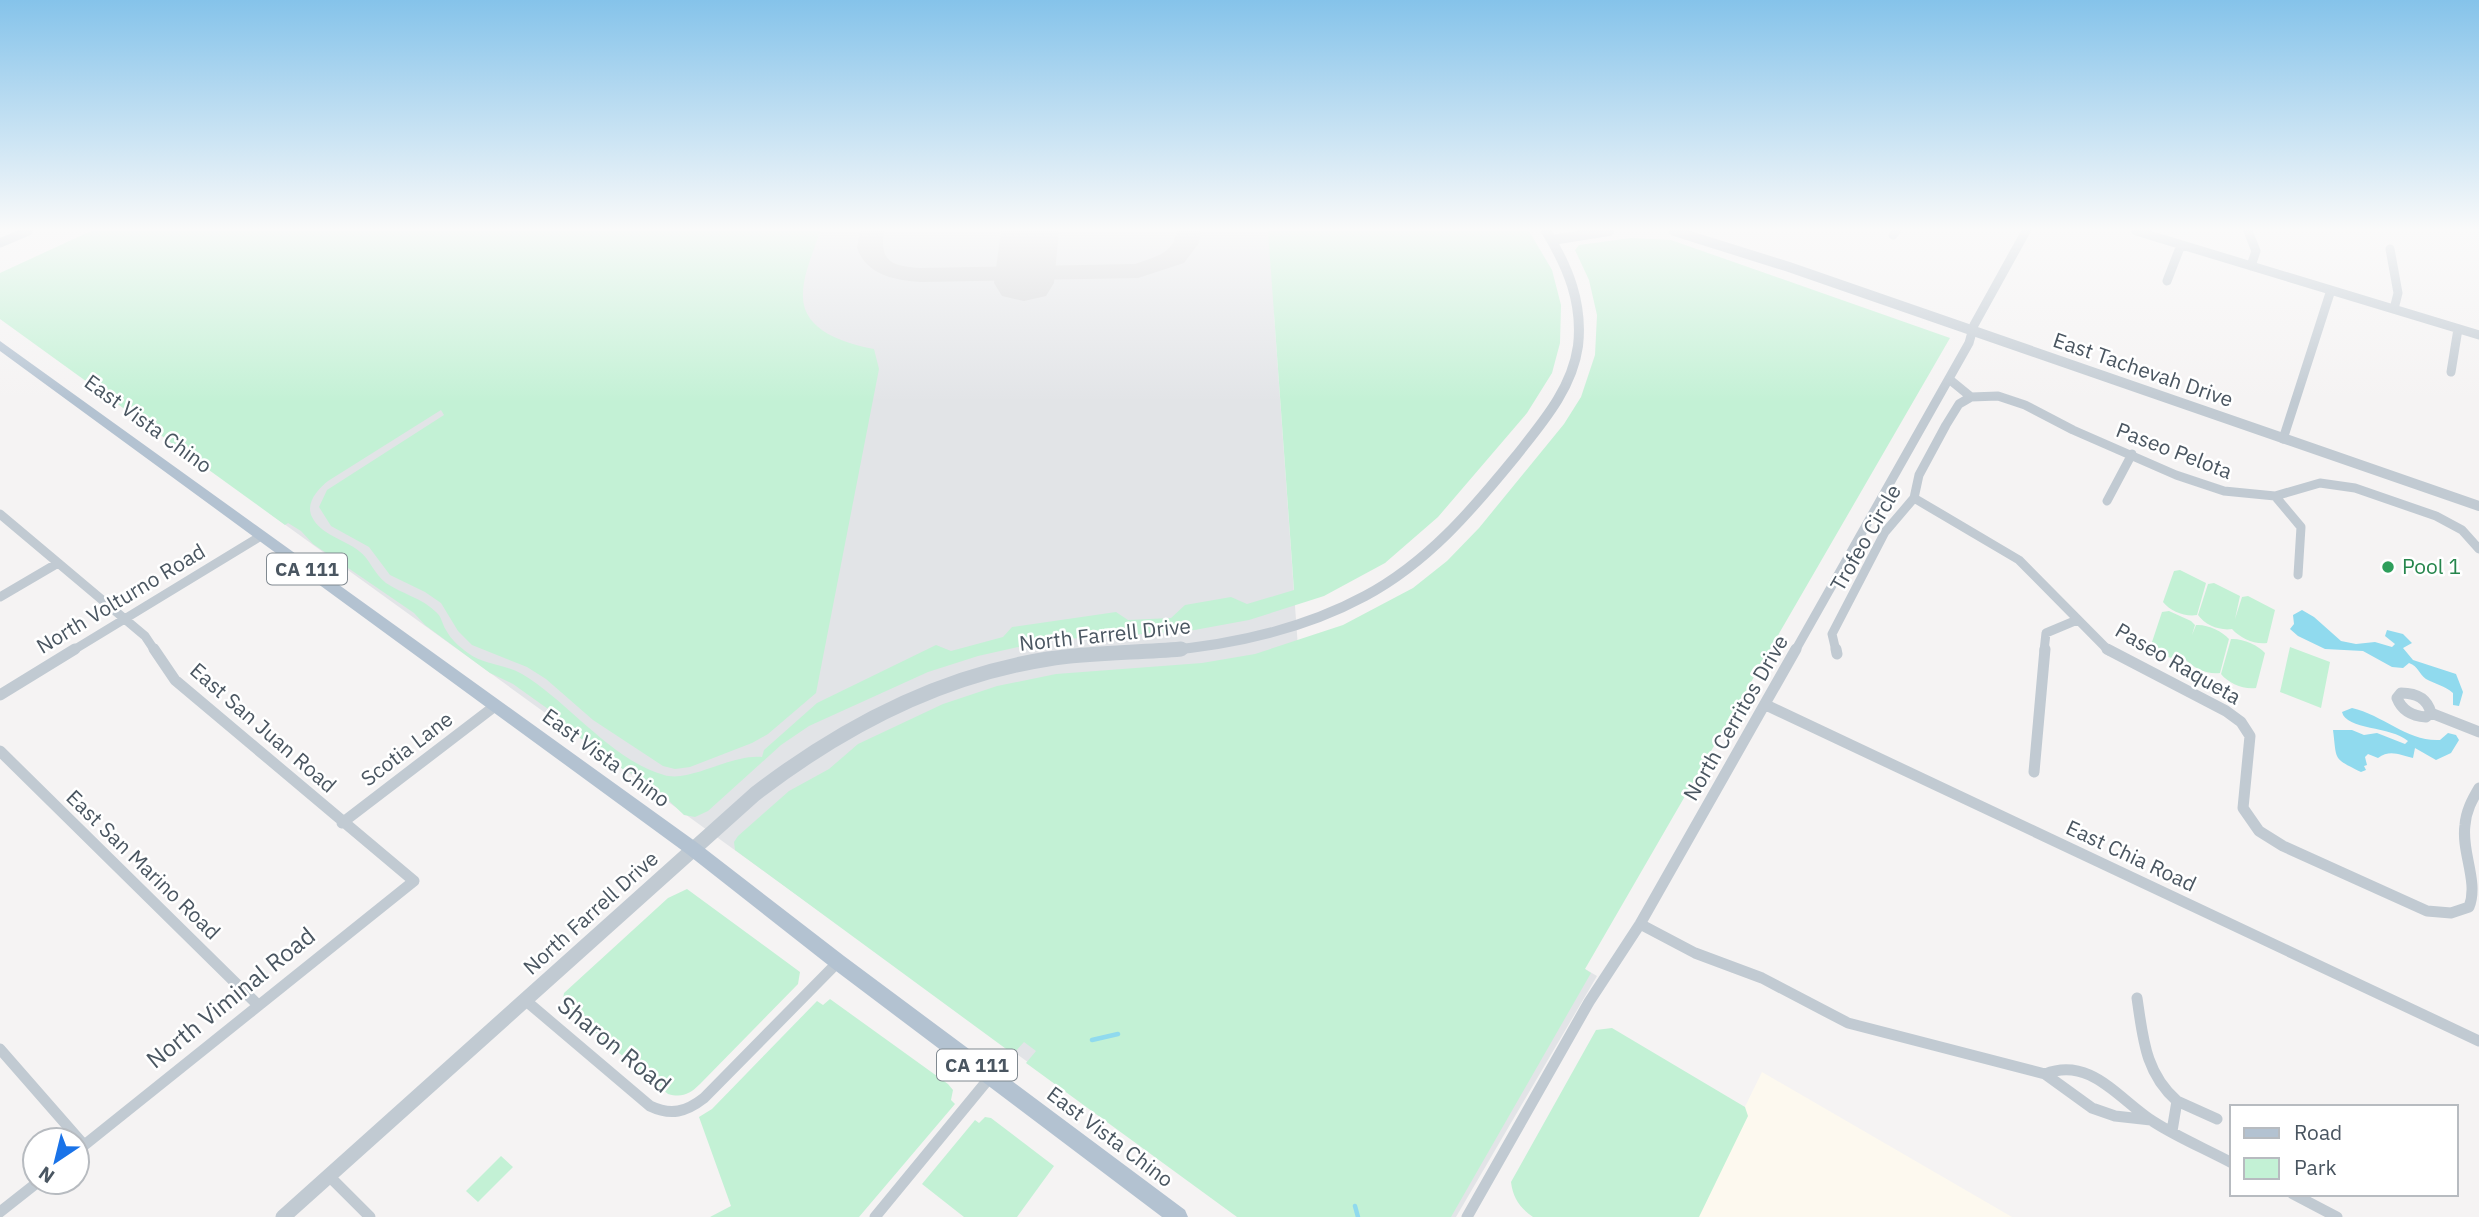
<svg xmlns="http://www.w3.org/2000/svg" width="2479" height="1217" viewBox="0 0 2479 1217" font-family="'IBM Plex Sans',sans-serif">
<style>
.commercial{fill:#fdf9ef}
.airport{fill:#e2e4e7}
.green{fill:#c3f1d5}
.water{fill:#90daee}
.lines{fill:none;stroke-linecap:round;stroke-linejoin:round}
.stream{stroke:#90daee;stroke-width:4.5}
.taxiway{fill:#d5d6d8;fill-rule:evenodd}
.runway{fill:#d5d6d8;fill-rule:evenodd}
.minor-far1{stroke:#c1cad2;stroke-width:9}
.minor{stroke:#c1cad2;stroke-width:11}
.tertiary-far1{stroke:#c1cad2;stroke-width:10}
.tertiary{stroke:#c1cad2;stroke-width:15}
.primary{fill:#b3c2d1;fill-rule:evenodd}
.leisure-dot{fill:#2e9e5b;stroke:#fff;stroke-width:2.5}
.labels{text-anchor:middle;stroke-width:5;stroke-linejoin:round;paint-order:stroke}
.shield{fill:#fff;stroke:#808990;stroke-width:2}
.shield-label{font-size:19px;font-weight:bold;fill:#4a5661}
.street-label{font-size:21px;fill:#4a5661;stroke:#fff}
.leisure-label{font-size:21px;fill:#27864d;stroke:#fff;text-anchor:start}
.near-street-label{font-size:24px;fill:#4a5661;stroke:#fff}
</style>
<rect width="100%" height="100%" fill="#f5f3f3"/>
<path class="commercial" d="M1762,1072L2012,1217H1691Z"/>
<path class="airport" d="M537,231H1366L1274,314L1303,717L1254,776L1597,976L1456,1217H1242L269,513Z"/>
<path class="green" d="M91,231H820C814,251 803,274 803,294C801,331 846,344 874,349L879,369L816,693L768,734L752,743L690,767L675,769L663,766L593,720L546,679L527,667L472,645L458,631L441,603L425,592L390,575L369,547L331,526L319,507L327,490L444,415L441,410L328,481C318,489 305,503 312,517C321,535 344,539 359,551C370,559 374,574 386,583C402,594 422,598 436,612C442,617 442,624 446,630C451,640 460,647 468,653C484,665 505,664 522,674C569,702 611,760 664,775C690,783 730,754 762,757L764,750L817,703L936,645L951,651L1003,637L1012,627L1116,612L1128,620L1171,618L1185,605L1231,597L1247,604L1294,590L1268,231H1529L1552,270L1561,305L1560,343L1552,373L1527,413L1438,517L1385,563L1324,596L1249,620L1189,631L1050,640L978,656L928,672L809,726L781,745L708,811L695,817L684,815L647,780L624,770L564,726L555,714L513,684L490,673L425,625L414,613L313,544L301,531L288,523L285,525L0,319V273Z
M1631,238L1671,240L1950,338L1585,969L1591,973L1451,1217H1237L1026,1063L1036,1051L1024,1042L1013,1054L735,850L734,842L738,836L789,791L829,769L858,744L943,704L997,686L1056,674L1202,663L1255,654L1343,625L1413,588L1447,561L1479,528L1564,424L1581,397L1595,355L1597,315L1589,280L1575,250L1579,245Z
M2180,570L2206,583L2197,615C2185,617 2170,611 2163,602L2174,571Z
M2214,583L2240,596L2235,619L2242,597L2248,596L2275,610L2267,643C2255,645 2240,638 2232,629C2220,631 2205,625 2198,615L2208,584Z
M2169,611L2191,621L2195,625L2192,635L2196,625C2207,624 2222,631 2229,639L2220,673C2208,675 2193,668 2185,659C2173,661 2158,654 2151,645L2162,612Z
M2231,639C2242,638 2258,645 2265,653L2256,688C2244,690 2228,683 2221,674Z
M2290,647L2330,662L2321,708L2280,692Z
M687,889L800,972L798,984L700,1084C690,1094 682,1098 668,1094L562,1005L564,993L668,898Z
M830,999L948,1084L953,1090L951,1100L955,1104L859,1217H710L731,1206L699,1117L712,1109L817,1001L823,1005Z
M1612,1028L1745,1107L1748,1116L1699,1217H1533C1520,1208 1513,1198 1511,1182L1596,1030Z
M985,1117L991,1118L1054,1166L1017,1217H964L922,1184L975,1120L979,1123Z
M501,1156L513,1167L478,1202L466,1191Z"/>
<path class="water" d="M2302,610L2314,617L2341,641L2356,644L2375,642L2392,647L2395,644L2385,636L2387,630L2403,634L2412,643L2403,648L2413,660L2456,674L2463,692L2459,706L2453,705V693C2445,686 2435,684 2426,679C2418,673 2419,667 2409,663L2403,668L2392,667L2363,651L2325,649L2298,636L2290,629L2294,624L2293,615Z
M2352,708C2383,715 2408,742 2440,740L2448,733L2456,735L2459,740L2451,753L2436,760L2415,748L2413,758C2400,755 2390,749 2378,758L2368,754L2365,757L2367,765L2364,766L2366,770L2361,772C2332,758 2337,760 2333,730H2352L2364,735L2377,733L2405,744L2408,741C2391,726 2346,730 2342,712Z"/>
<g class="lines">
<path class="stream" d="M1092,1040L1118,1034
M1355,1206L1358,1217"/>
<path class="taxiway" d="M860,231H884C879,262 892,266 920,268L1135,264C1155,257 1173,254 1177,231H1201L1199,243L1184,263L1138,278L920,282C894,280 867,275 857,248Z"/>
<path class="runway" d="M1001,231H1059L1054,283L1046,296L1024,301L1002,296L994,283Z"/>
<path class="minor-far1" d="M2136,231L2479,335
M2248,231L2256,251L2251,266
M1893,235L1896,231
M0,243L28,231
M2390,249L2398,293L2394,309
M2167,281L2181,245
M2451,372L2458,329
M1949,379L1971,397
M2283,439L2331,290
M2275,496L2301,527L2298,575
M1914,498L2019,560L2109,651
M2107,501L2132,454
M0,514L145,636L155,651
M0,597L58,563
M72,651L261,536
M1795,651L1969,343L1974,325L2026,231
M1836,651L1832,634L1885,532L1914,498L1919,475L1946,425L1959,404L1971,397L1998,396L2025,405L2073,430L2176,475L2224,491L2275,496L2320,483L2355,488L2436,516L2462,530L2479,549
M2044,651L2046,633L2077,620"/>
<path class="minor" d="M1836,649L1837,654
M2107,649L2226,711L2241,722L2250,736L2243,808L2259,831L2283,846L2427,911L2451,913L2469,907C2479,882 2461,852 2465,825C2466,811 2472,800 2479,788
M2401,693C2416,693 2427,698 2431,713L2426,717C2412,716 2402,711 2397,698Z
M0,695L75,649
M1766,705L2479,1041
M2431,713L2479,732
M0,751L258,1005
M2034,772L2045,649
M342,823L495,706
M1640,924L1695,953L1762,978L1848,1023L2045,1074L2092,1108L2115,1116L2151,1120
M2137,998C2143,1038 2145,1073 2177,1101L2172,1131
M525,1000L650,1106C671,1116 686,1112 704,1098L838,962
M0,1049L84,1145
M2045,1074C2091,1056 2119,1100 2154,1122C2179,1138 2206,1149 2232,1163
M2177,1101L2217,1119
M77,1151L414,881L175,680L154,649
M329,1176L370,1217
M2293,1194L2337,1217
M0,1212L38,1182
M875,1217L991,1076
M1467,1217L1589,1002L1640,924L1796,649"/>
<path class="tertiary-far1" d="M1674,231L1789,267L2479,506
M1552,240L1609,231
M1161,651C1232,645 1302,630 1365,596C1427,563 1472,510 1516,456C1542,423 1572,389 1578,346C1583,303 1568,267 1546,231"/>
<path class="tertiary" d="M283,1217L755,794C842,727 938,676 1048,659C1092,652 1136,653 1181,649"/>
<path class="primary" d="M0,341L699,844L844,956L1185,1210L1188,1217H1162L832,968L687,854L0,351Z"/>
</g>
<linearGradient id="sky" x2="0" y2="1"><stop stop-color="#85c3ea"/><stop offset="0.57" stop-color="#fafafa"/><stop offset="1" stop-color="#fafafa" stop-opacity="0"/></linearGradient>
<rect width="2479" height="402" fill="url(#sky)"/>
<circle class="leisure-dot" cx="2388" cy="567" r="7"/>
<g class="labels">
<g class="shield">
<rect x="267" y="553.5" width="80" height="31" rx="5"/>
<rect x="937" y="1049.5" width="80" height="31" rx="5"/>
</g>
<g class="shield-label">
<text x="307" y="576">CA 111</text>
<text x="977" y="1072">CA 111</text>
</g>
<g class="street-label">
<text transform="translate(2143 370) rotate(19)" y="7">East Tachevah Drive</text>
<text transform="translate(148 424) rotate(36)" y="7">East Vista Chino</text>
<text transform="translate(2174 451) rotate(21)" y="7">Paseo Pelota</text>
<text transform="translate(1866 538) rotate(-60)" y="7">Trofeo Circle</text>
<text transform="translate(121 599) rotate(-31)" y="7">North Volturno Road</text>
<text transform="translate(1105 635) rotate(-6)" y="7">North Farrell Drive</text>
<text transform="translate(2178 664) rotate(30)" y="7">Paseo Raqueta</text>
<text transform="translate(1736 718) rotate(-60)" y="7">North Cerritos Drive</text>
<text transform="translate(263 728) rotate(41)" y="7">East San Juan Road</text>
<text transform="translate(407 749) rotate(-37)" y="7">Scotia Lane</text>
<text transform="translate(606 758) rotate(36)" y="7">East Vista Chino</text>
<text transform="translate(2131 856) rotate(25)" y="7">East Chia Road</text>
<text transform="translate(143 865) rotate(44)" y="7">East San Marino Road</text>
<text transform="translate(591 913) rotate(-42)" y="7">North Farrell Drive</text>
<text transform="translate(1110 1137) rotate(37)" y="7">East Vista Chino</text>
</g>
<g class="leisure-label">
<text x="2402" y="574">Pool 1</text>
</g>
<g class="near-street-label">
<text transform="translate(231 998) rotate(-39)" y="8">North Viminal Road</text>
<text transform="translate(614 1045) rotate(39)" y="8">Sharon Road</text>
</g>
</g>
<rect x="2230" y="1105" width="228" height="91" fill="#ffffff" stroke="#b7bbc0" stroke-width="2"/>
<rect x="2244" y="1128" width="35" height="10" fill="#b3c2d1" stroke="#b7bbc0" stroke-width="2"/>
<text x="2294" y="1140" font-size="21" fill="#4a5661">Road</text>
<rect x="2244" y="1158" width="35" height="21" fill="#c3f1d5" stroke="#b7bbc0" stroke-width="2"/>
<text x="2294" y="1175" font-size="21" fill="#4a5661">Park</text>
<g transform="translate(56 1161) rotate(215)"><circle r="33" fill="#ffffff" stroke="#b7bbc0" stroke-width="2"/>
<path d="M0-5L12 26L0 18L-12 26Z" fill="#1a73e8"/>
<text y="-10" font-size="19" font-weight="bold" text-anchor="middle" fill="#4a5661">N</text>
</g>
</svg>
